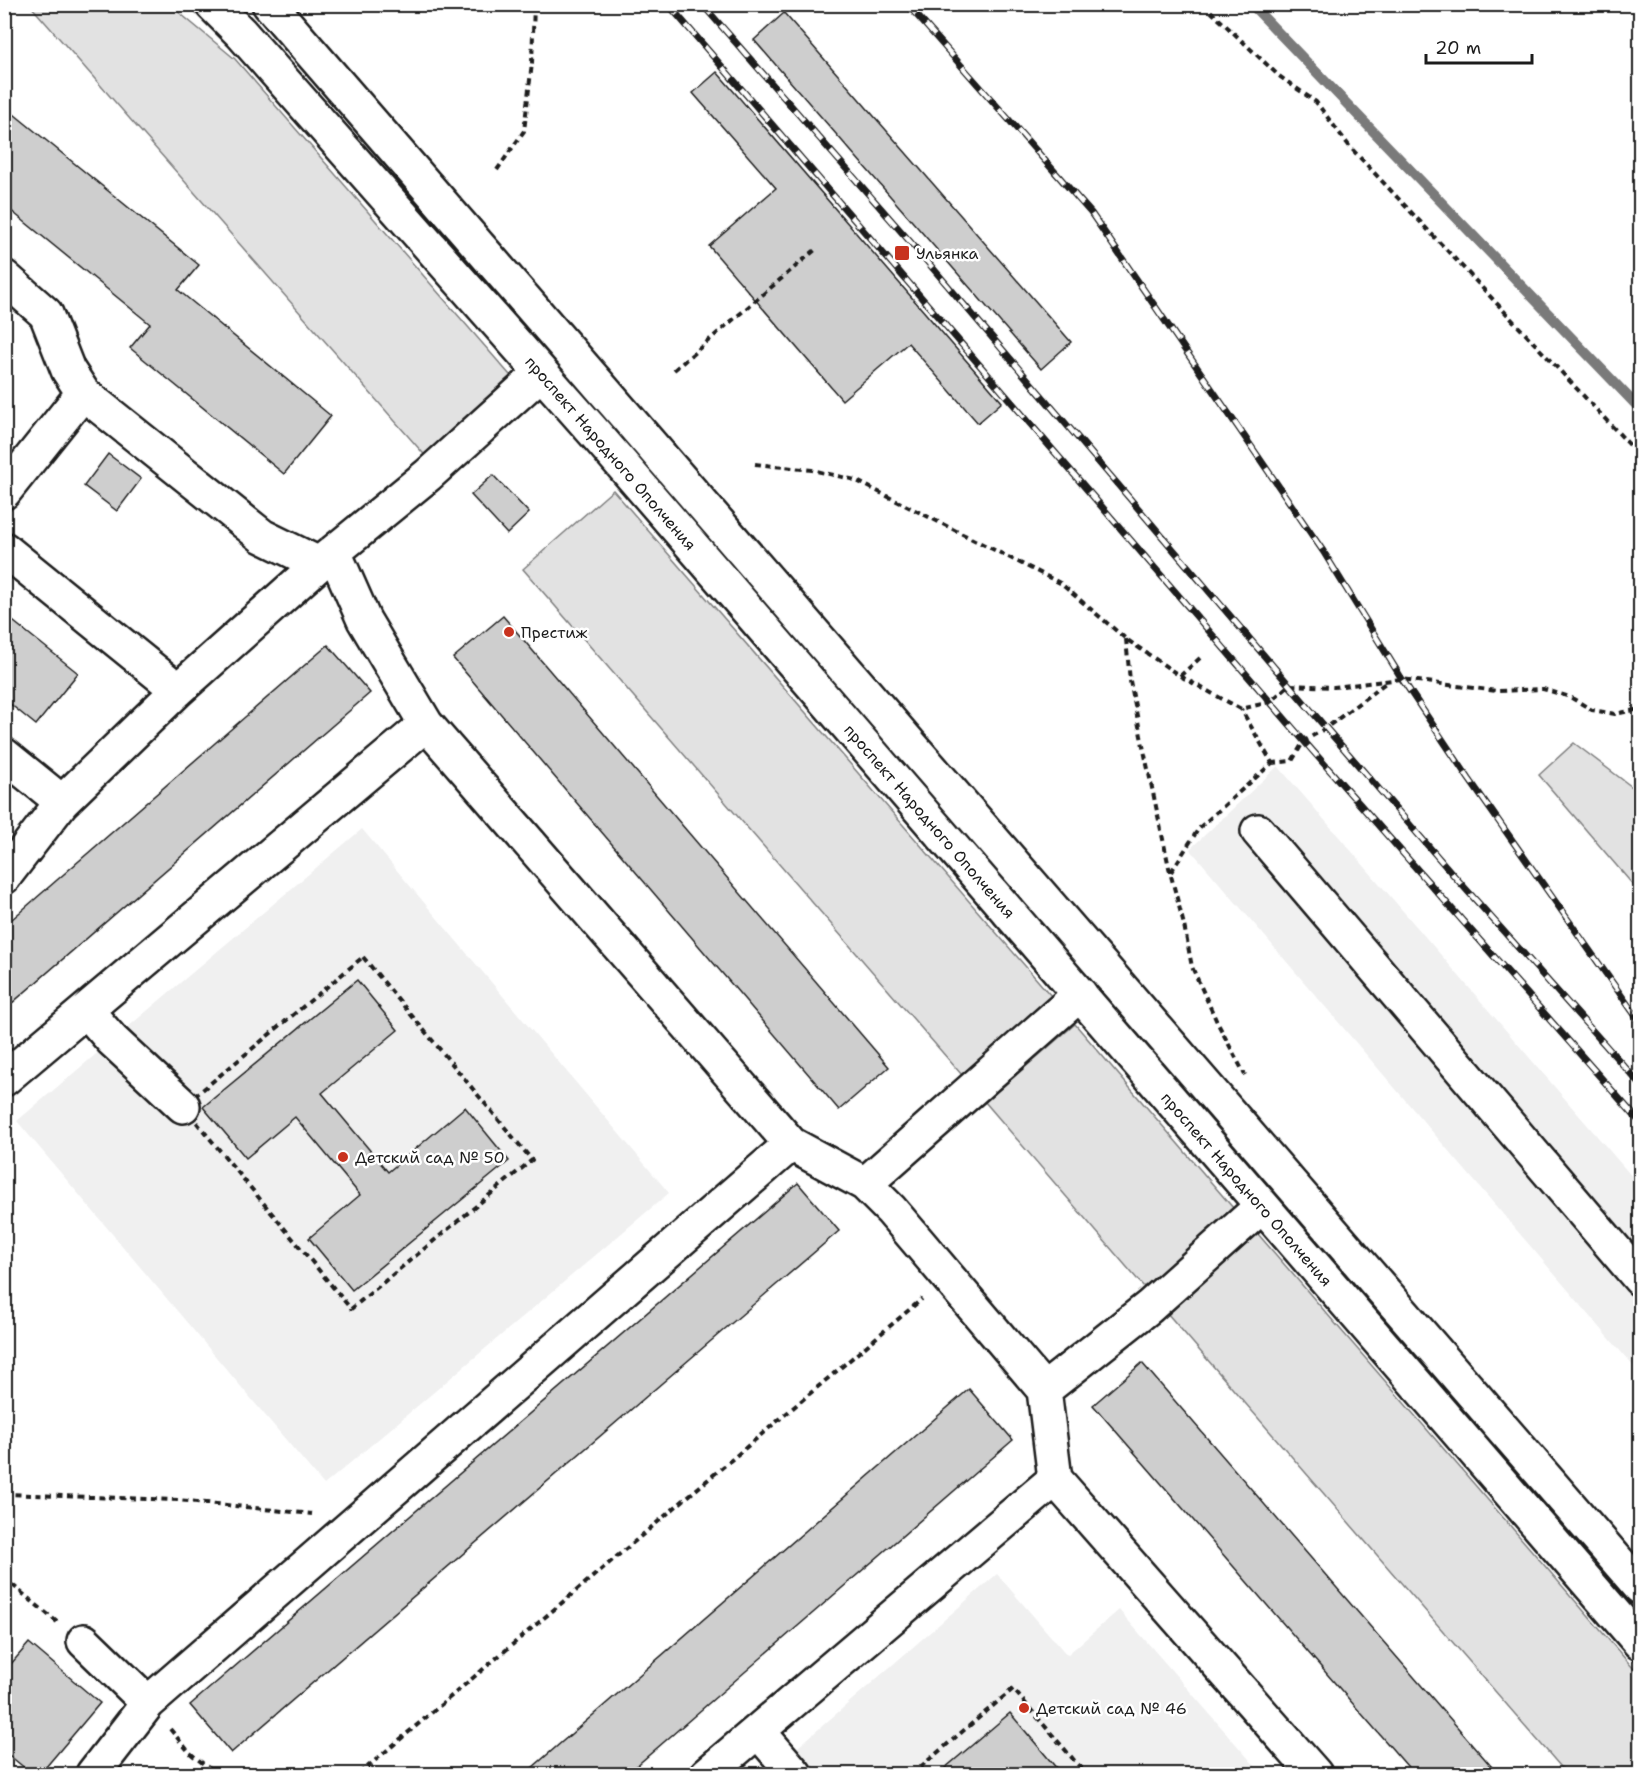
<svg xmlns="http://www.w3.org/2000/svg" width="1645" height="1779" viewBox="0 0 1645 1779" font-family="'Shantell Sans',sans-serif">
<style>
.built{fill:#f0f0f0}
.green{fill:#e2e2e2;stroke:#7f7f7f;stroke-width:1.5}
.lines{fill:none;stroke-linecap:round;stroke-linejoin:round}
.stream{stroke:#7a7a7a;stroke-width:10}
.building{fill:#cecece;stroke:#1c1c1c;stroke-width:1.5}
.minor-casing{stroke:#1c1c1c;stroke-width:38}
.major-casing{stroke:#1c1c1c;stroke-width:38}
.path{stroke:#1c1c1c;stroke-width:4;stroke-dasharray:6 4.5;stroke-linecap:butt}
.minor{stroke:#fff;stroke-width:33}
.major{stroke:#fff;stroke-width:33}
.rail-casing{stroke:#1c1c1c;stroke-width:7}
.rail{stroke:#fff;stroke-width:4.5;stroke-dasharray:14;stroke-linecap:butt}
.poi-dot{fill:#c8321e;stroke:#fff;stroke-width:2}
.labels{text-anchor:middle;stroke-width:5;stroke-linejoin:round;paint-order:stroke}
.poi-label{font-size:16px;fill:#1c1c1c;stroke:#fff;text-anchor:start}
.street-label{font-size:16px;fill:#1c1c1c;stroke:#fff}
</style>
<rect width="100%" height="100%" fill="#fff"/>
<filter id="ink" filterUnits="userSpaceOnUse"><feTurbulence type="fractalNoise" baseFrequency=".0167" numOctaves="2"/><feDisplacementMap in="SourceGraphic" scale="12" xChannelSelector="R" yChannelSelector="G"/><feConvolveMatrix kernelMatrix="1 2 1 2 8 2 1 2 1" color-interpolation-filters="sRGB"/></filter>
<g filter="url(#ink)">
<path class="built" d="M1278,766L1640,1186V1374L1190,849Z
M362,829L669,1193L324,1485L17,1121Z
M997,1574L1067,1655L1119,1610L1262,1774H767Z"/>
<path class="green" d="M30,5H170L235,59L516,382L429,460Z
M613,490L1058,1004L968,1082L523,569Z
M1574,743L1640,793V893L1539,775Z
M1075,1024L1240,1216L1150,1294L985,1102Z
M1258,1234L1640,1676V1774H1567L1167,1313Z"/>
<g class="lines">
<path class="stream" d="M1251,4L1640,409"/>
</g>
<path class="building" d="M784,13L1071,342L1041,369L754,40Z
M717,72L1002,402L978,423L908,343L842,400L709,246L776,188L693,93Z
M4,106L199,265L178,290L331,416L284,474L130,348L150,324L4,205Z
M108,454L141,479L117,511L84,486Z
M493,475L529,513L507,534L471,495Z
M4,614L78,673L36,725L4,699Z
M503,616L889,1067L839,1110L453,658Z
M328,645L370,693L4,1010V926Z
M357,980L398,1030L322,1093L388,1172L465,1107L509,1161L352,1290L309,1238L360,1195L295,1117L246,1158L203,1107Z
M798,1183L839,1231L231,1753L190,1705Z
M1142,1363L1498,1774H1414L1093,1405Z
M969,1389L1013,1440L798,1626L627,1774H525Z
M29,1643L100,1703L40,1774H32L4,1751V1672Z
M1010,1713L1058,1770L1053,1774H938Z"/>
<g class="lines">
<g class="minor-casing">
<path id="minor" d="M4,277L46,314L68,370L83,393L262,536L319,564
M4,492L83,393
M4,549L178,690
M426,724L791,1144
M4,755L62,802
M1258,831L1640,1279
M4,877L62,802L178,690L319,564L428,475L541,373
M86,1010L112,1040L183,1106
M4,1079L426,724L364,620L334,552
M865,1184L891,1210L1044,1390
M1262,1206L1149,1307L1044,1390L1055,1479L1315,1774
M84,1641L148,1703
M758,1731L795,1774
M93,1774L148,1703L791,1144L865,1184L1080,994
M707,1774L1055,1479"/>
</g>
<g class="major-casing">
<path id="major" d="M212,4L241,33L599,438L1640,1643
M269,4L1640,1587"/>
</g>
<path class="path" d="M1203,4L1279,76L1316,102L1350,147L1640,456
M497,170L524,131L532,63L534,4
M674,370L815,250
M755,464L812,470L855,480L1060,583L1126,639L1180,676L1241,709L1270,702L1289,685L1334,687L1402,679L1497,691L1543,689L1570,697L1592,710L1615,714L1640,709
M1126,639L1130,681L1142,741L1170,872L1184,925L1192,967L1217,1022L1245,1075
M1180,676L1200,658
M1272,763L1292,761L1304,741L1326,728L1388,681
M1171,872L1199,828L1272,763L1241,709
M363,957L532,1160L351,1309L183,1106Z
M4,1494L178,1500L312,1514
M4,1578L57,1622
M170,1729L190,1753L216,1774
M359,1774L922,1299
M912,1774L1013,1689L1086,1774"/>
<use href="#minor" class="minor"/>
<use href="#major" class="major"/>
<g class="rail-casing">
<path id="rail" d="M668,4L1304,741L1640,1122
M702,4L913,245L1326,728L1456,878L1640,1084
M907,4L1091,213L1323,551L1402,679L1469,779L1640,1022"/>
</g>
<use href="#rail" class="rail"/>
</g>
</g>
<g class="poi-dot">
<rect x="894" y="245" width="16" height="16" rx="3"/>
<circle cx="509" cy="632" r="6"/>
<circle cx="343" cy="1157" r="6"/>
<circle cx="1024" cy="1708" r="6"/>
</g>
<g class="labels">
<g class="poi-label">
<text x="916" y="259">Ульянка</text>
<text x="521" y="638">Престиж</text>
<text x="355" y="1163">Детский сад № 50</text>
<text x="1036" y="1714">Детский сад № 46</text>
</g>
<g class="street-label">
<text transform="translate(611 453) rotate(49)" y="6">проспект Народного Ополчения</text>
<text transform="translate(930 821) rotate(49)" y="6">проспект Народного Ополчения</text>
<text transform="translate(1247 1189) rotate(49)" y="6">проспект Народного Ополчения</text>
</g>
</g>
<rect width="1645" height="1779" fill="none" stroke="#fff" stroke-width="24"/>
<rect x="12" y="12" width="1621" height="1755" fill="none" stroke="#1c1c1c" stroke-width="2" filter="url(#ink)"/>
<path d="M1426 54v9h106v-9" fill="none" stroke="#1c1c1c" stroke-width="3"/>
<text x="1435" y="54" font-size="18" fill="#1c1c1c" stroke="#ffffff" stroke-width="4.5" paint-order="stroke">20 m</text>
</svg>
